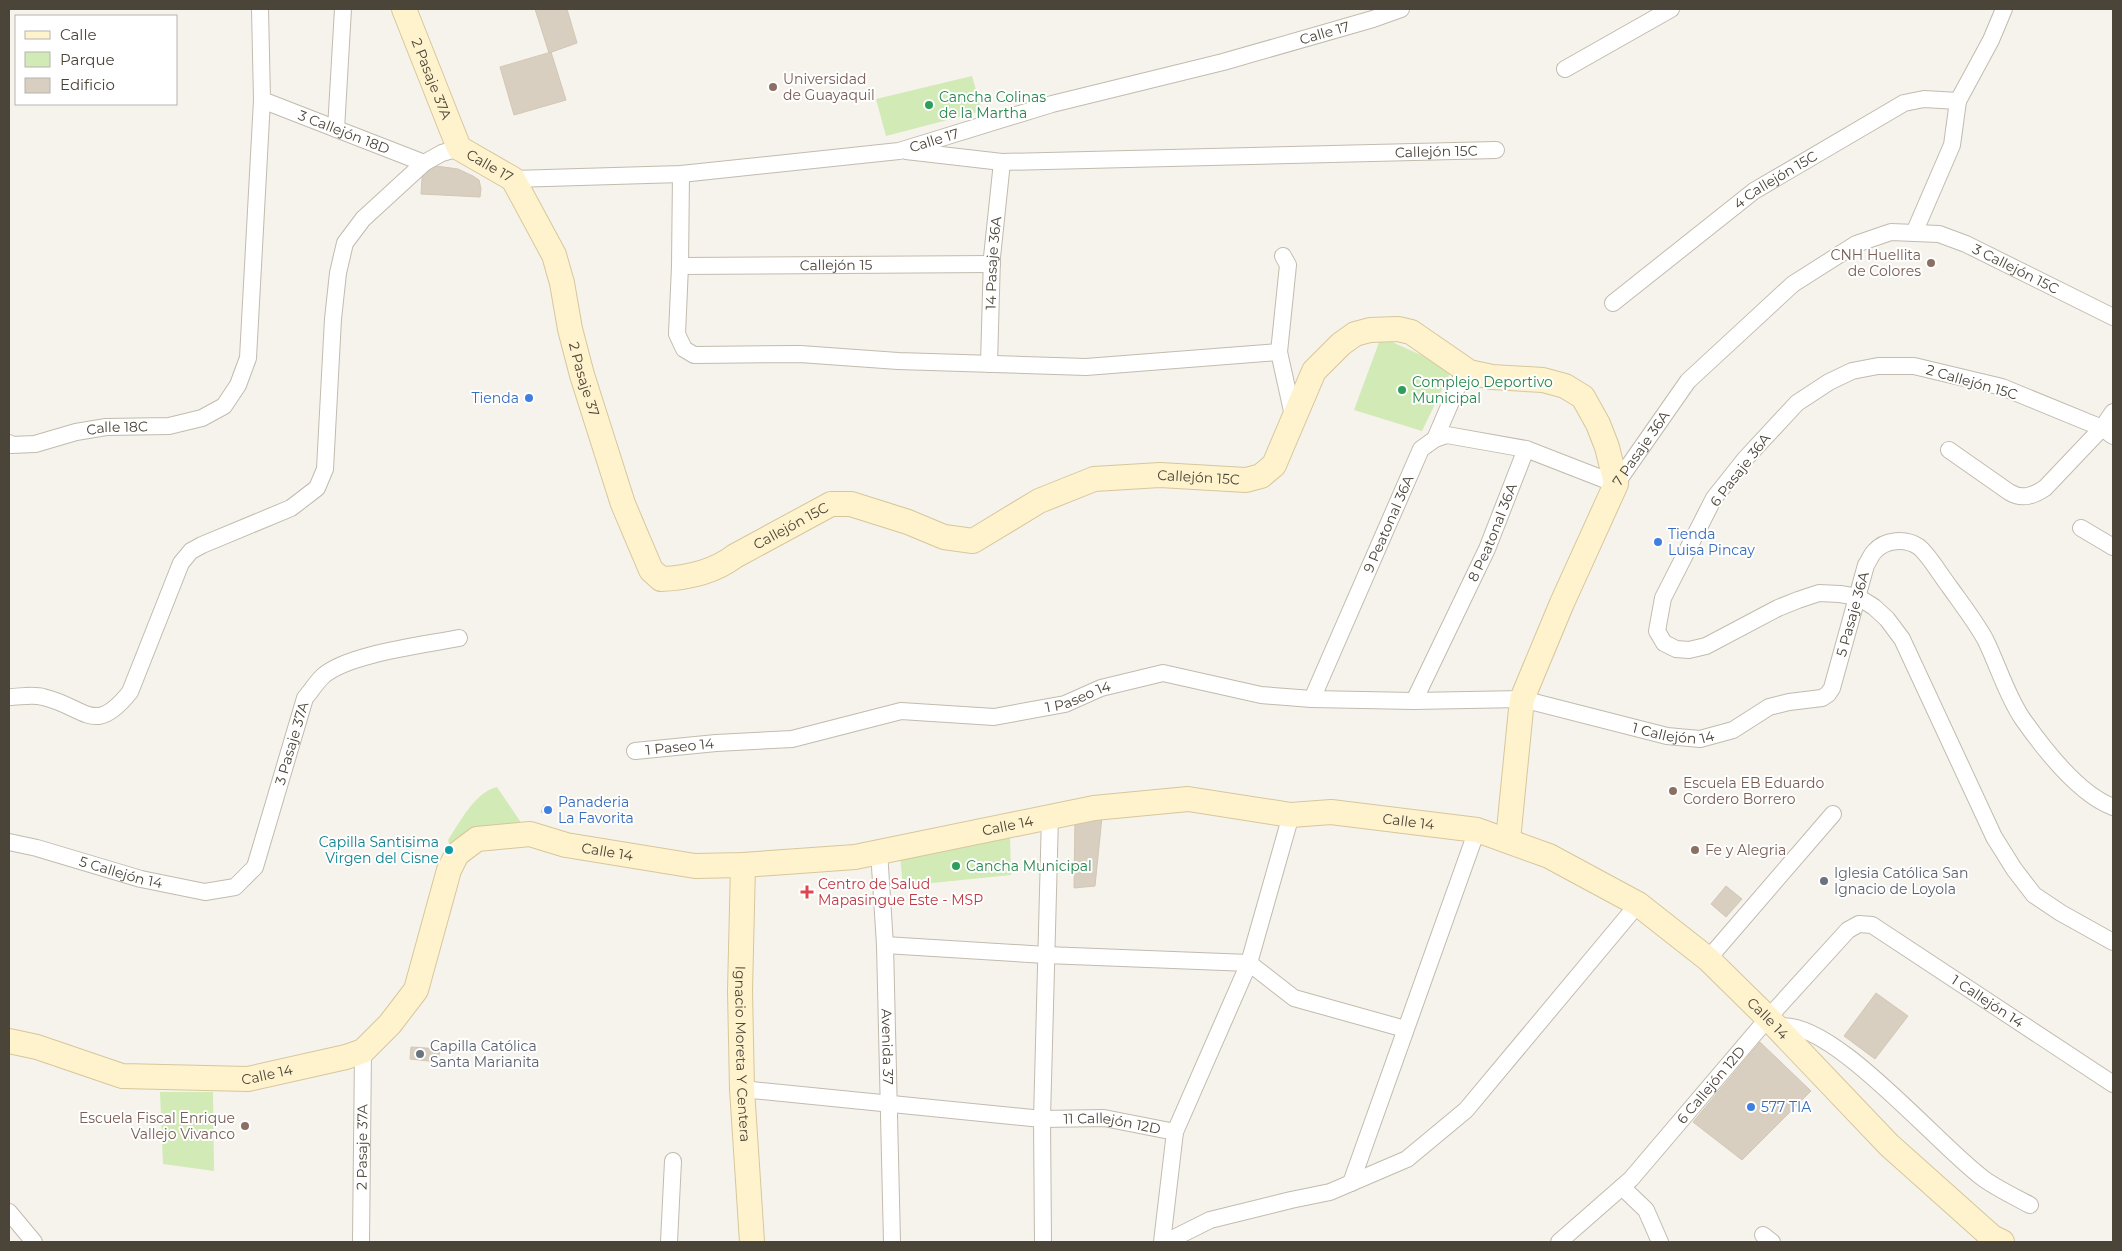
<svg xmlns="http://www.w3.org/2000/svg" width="2122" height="1251" viewBox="0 0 2122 1251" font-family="Montserrat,sans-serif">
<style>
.green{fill:#d2eab5}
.building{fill:#d8cfc1;stroke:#d3c7b4}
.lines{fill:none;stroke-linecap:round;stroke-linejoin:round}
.street-casing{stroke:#c2bbae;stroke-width:18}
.secondary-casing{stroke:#d6c79b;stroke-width:26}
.street{stroke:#fff;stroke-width:16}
.secondary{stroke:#fff3cd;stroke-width:24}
.education-dot{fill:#8d6e63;stroke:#fff;stroke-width:2}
.leisure-dot{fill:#2e9e5b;stroke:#fff;stroke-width:2}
.shop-dot{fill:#3f7fe0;stroke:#fff;stroke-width:2}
.culture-dot{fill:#0f9aa8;stroke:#fff;stroke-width:2}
.worship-dot{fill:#6b7280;stroke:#fff;stroke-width:2}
.health-dot{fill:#e0444e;stroke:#fff;stroke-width:2}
.labels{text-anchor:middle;stroke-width:4;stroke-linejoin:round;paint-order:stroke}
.street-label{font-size:14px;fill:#4b4439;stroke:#fff}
.education-label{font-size:14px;fill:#785e54;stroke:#fff;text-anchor:start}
.leisure-label{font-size:14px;fill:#27864d;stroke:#fff;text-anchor:start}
.shop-label{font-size:14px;fill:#366cbe;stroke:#fff;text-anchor:start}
.culture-label{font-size:14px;fill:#0d838f;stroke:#fff;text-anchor:end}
.worship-label{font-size:14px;fill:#5b616d;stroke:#fff;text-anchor:start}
.health-label{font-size:14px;fill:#be3a42;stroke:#fff;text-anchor:start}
</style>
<rect width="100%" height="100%" fill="#f6f3ec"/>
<path class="green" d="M972,76L982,111L886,136L876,99Z
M1381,337L1452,369L1422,431L1354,410Z
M497,787L520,821V825L516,827C481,826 481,821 454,846L449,843L448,840C460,822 475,792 497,787Z
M1010,837L1011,875L903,886L900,857Z
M160,1092H213L214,1171L163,1164Z"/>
<path class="building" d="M535,9H567L577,43L549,53Z
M551,52L566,100L514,115L500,67Z
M428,165L458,169L473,176L479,180L481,189L480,197L421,194L422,178Z
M544,805L554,809L551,815L541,812Z
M1102,817L1095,886L1074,888L1075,819Z
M1726,886L1742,899L1726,917L1711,904Z
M1876,993L1908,1016L1875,1059L1844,1036Z
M1760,1042L1811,1091L1742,1160L1693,1122Z
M411,1047L440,1049L438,1062L410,1059Z"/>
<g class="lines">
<g class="street-casing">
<g id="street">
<path d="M1565,69L1671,9"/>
<path id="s1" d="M262,100L424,163"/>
<path d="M336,129L343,9"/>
<path id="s2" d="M906,151L1002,162L1496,150"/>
<path d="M681,174L680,266L677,334L684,349L694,355L800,354L898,361L1086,367L1279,352"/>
<path id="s3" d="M513,179L681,174L899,151L1052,104L1223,62L1373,19L1401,9"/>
<path d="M1914,233L1952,145L1958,101L1991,40L2004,9"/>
<path d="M1283,256L1288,265L1279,352L1294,420"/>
<path id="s4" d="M680,266L992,264"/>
<path id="s5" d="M1613,303L1754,191L1904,103L1924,99L1958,101"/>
<path id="s6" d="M989,364L992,257L1002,162"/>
<path d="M2113,436L2102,428L2002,387L1914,366H1878L1852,371L1829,382L1797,403L1745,459L1714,498L1663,598L1657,631L1664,643L1676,649L1689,650L1706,646L1778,608L1798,600L1819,593L1840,594L1858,597L1874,607L1887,619L1902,639L1994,837L2014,869L2034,895L2061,913L2113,942"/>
<path d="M1435,439L1465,369"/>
<path id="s7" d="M9,443L11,445L35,444L76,432L106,427L169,426L202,418L224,406L238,385L248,358L262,100L260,9"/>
<path d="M1949,450L2009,492C2022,500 2033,496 2045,488L2102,428L2113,412"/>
<path d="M2081,528L2113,547"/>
<path d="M9,697C20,697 33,694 43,697C86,707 94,737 130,692L181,563L191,551L202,545L291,508L317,488L325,469L333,319L338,273L345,243L363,219L424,163L442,153L459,148"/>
<path id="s8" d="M1312,699L1421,449L1435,439L1447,435L1526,449"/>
<path id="s9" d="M1414,701L1487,549L1526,449L1616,484L1688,381L1793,284L1856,244L1891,232L1939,234L1966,244L2113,317"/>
<path id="s10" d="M635,751L716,743L792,739L901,711L994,717L1065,704L1101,688L1163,673L1261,695L1312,699L1414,701L1522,699L1667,736L1700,739L1733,730L1769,707L1789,702L1822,698L1828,694L1832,688L1866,565C1869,561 1871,555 1874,552C1885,539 1906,538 1919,547C1929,555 1941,576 1949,586C1961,603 1975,621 1985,639C1998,665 2006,694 2022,718C2043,748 2078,794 2113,807"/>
<path id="s11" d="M9,842L37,848L141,879L205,892L235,887L255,867L305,698C311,691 316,683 322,677C346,654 425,645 459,638"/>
<path id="s12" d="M879,851L885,945L892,1242"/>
<path d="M885,945L1046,955L1249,963L1294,998L1405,1029"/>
<path d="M1708,959L1833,814"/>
<path d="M1777,1027C1829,1014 1940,1148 1984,1179C1998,1189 2015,1197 2030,1205"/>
<path id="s13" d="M742,1089L1042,1119L1104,1118L1175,1132L1249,963L1291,815"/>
<path d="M1351,1183L1477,830"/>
<path d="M1622,1187L1646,1210L1660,1242"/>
<path d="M9,1212L34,1242"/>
<path d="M1763,1235L1772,1242"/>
<path id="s14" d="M361,1242L363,1051"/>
<path d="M669,1242L673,1161"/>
<path d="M1043,1242L1042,1119L1050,816"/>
<path d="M1162,1242L1175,1132"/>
<path d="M1166,1242L1210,1220L1291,1200L1330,1192L1407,1159L1466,1110L1638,904"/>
<path id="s15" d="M1559,1242L1631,1179L1768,1018L1848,930L1859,924L1872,925L2113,1084"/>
</g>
</g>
<g class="secondary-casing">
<g id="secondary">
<path id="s16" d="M404,9L459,148L513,179L554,255L562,283L570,329L582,375L623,504L651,570L661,579C687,578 714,572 735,556L831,504H851L908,522L944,537L973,541L1039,501L1094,479L1160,475L1246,480L1261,476L1274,465L1314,371L1341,344L1355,334L1370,330L1398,329L1411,332L1469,372L1492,377L1543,380L1565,386L1583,397L1598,424L1607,447L1616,484L1562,603L1522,699L1508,840"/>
<path id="s17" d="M743,865L740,991L742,1089L752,1242"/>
<path id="s18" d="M9,1041L37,1047L122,1076L248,1079L346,1057L363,1051L390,1024L416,990L449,870L457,854L477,839L530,834L566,845L695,866L743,865L855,857L1094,808L1188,799L1291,815L1331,812L1477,830L1549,856L1638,904L1708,959L1768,1018L1889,1145L1992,1237L2002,1242"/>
</g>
</g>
<use href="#street" class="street"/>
<use href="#secondary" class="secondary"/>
</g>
<g class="education-dot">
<circle cx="773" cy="87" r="5"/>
<circle cx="1931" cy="263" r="5"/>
<circle cx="1673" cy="791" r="5"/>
<circle cx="1695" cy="850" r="5"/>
<circle cx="245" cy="1126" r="5"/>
</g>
<g class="leisure-dot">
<circle cx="929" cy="105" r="5"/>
<circle cx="1402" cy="390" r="5"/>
<circle cx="956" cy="866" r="5"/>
</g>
<g class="shop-dot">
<circle cx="529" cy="398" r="5"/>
<circle cx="1658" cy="542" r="5"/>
<circle cx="548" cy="810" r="5"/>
<circle cx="1751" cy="1107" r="5"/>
</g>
<circle class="culture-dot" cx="449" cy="850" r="5"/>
<g class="worship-dot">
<circle cx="1824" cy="881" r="5"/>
<circle cx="420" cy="1054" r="5"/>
</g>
<path class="health-dot" d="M804.5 884.5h5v5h5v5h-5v5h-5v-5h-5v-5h5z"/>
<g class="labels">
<g class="street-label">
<text dy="5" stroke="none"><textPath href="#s3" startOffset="829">Calle 17</textPath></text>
<text dy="5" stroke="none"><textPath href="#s16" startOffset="75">2 Pasaje 37A</textPath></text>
<text dy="5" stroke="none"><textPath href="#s1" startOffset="88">3 Callejón 18D</textPath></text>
<text dy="5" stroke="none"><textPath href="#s3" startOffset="424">Calle 17</textPath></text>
<text dy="5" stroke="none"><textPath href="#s2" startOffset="531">Callejón 15C</textPath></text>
<text dy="5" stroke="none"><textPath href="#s16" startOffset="185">Calle 17</textPath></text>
<text dy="5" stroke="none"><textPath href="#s5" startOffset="204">4 Callejón 15C</textPath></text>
<text dy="5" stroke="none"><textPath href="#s6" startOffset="101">14 Pasaje 36A</textPath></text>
<text dy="5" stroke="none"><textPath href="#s4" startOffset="156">Callejón 15</textPath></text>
<text dy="5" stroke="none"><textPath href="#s9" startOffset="885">3 Callejón 15C</textPath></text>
<text dy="5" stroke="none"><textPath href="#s16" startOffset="426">2 Pasaje 37</textPath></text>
<text transform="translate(1972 382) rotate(16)" y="5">2 Callejón 15C</text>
<text dy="5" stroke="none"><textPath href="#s7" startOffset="111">Calle 18C</textPath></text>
<text dy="5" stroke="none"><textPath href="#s9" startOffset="416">7 Pasaje 36A</textPath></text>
<text transform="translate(1740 470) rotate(-52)" y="5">6 Pasaje 36A</text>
<text dy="5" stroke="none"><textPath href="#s16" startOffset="1219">Callejón 15C</textPath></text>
<text dy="5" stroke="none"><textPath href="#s8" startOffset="191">9 Peatonal 36A</textPath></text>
<text dy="5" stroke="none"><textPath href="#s16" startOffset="784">Callejón 15C</textPath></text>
<text dy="5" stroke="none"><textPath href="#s9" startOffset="186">8 Peatonal 36A</textPath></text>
<text dy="5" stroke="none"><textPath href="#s10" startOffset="1305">5 Pasaje 36A</textPath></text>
<text dy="5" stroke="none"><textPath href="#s10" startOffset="450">1 Paseo 14</textPath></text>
<text dy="5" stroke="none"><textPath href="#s10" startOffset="1056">1 Callejón 14</textPath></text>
<text dy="5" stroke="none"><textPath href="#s11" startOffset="390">3 Pasaje 37A</textPath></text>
<text dy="5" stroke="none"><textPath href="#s10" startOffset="45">1 Paseo 14</textPath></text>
<text dy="5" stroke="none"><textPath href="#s18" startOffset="1554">Calle 14</textPath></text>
<text dy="5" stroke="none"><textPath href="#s18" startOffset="1149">Calle 14</textPath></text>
<text dy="5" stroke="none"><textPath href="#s18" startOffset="744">Calle 14</textPath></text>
<text dy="5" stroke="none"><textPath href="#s11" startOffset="116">5 Callejón 14</textPath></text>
<text dy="5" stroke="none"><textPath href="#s15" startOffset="590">1 Callejón 14</textPath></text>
<text dy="5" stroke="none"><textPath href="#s18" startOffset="1974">Calle 14</textPath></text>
<text dy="5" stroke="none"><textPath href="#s12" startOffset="196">Avenida 37</textPath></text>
<text dy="5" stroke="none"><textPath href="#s17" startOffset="189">Ignacio Moreta Y Centera</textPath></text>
<text dy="5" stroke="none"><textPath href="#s18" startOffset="264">Calle 14</textPath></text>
<text dy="5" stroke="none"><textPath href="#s15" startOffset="219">6 Callejón 12D</textPath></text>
<text dy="5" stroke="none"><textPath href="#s13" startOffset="372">11 Callejón 12D</textPath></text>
<text dy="5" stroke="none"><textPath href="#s14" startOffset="95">2 Pasaje 37A</textPath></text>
</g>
<g class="education-label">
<text x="783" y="84">Universidad<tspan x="783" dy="16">de Guayaquil</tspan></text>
<text x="1921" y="260" text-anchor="end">CNH Huellita<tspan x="1921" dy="16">de Colores</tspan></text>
<text x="1683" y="788">Escuela EB Eduardo<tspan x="1683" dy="16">Cordero Borrero</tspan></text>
<text x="1705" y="855">Fe y Alegria</text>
<text x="235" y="1123" text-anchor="end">Escuela Fiscal Enrique<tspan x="235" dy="16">Vallejo Vivanco</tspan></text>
</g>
<g class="leisure-label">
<text x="939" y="102">Cancha Colinas<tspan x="939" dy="16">de la Martha</tspan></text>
<text x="1412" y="387">Complejo Deportivo<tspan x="1412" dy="16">Municipal</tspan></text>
<text x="966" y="871">Cancha Municipal</text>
</g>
<g class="shop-label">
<text x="519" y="403" text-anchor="end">Tienda</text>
<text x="1668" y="539">Tienda<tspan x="1668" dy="16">Luisa Pincay</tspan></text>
<text x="558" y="807">Panaderia<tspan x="558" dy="16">La Favorita</tspan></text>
<text x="1761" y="1112">577 TIA</text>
</g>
<g class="culture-label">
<text x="439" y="847">Capilla Santisima<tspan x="439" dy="16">Virgen del Cisne</tspan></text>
</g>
<g class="worship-label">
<text x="1834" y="878">Iglesia Católica San<tspan x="1834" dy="16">Ignacio de Loyola</tspan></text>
<text x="430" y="1051">Capilla Católica<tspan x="430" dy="16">Santa Marianita</tspan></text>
</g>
<g class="health-label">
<text x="818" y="889">Centro de Salud<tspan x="818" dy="16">Mapasingue Este - MSP</tspan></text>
</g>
</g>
<rect width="2122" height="1251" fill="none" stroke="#4b4439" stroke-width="20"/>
<rect x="15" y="15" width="162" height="90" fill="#ffffff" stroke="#b7b4b0"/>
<rect x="25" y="31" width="25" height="8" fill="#fff3cd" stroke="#b7b4b0"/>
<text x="60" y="40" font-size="15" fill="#4b4439">Calle</text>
<rect x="25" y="52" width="25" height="15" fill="#d2eab5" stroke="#b7b4b0"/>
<text x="60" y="65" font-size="15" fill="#4b4439">Parque</text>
<rect x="25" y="78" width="25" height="15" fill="#d8cfc1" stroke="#b7b4b0"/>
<text x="60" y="90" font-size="15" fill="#4b4439">Edificio</text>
</svg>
